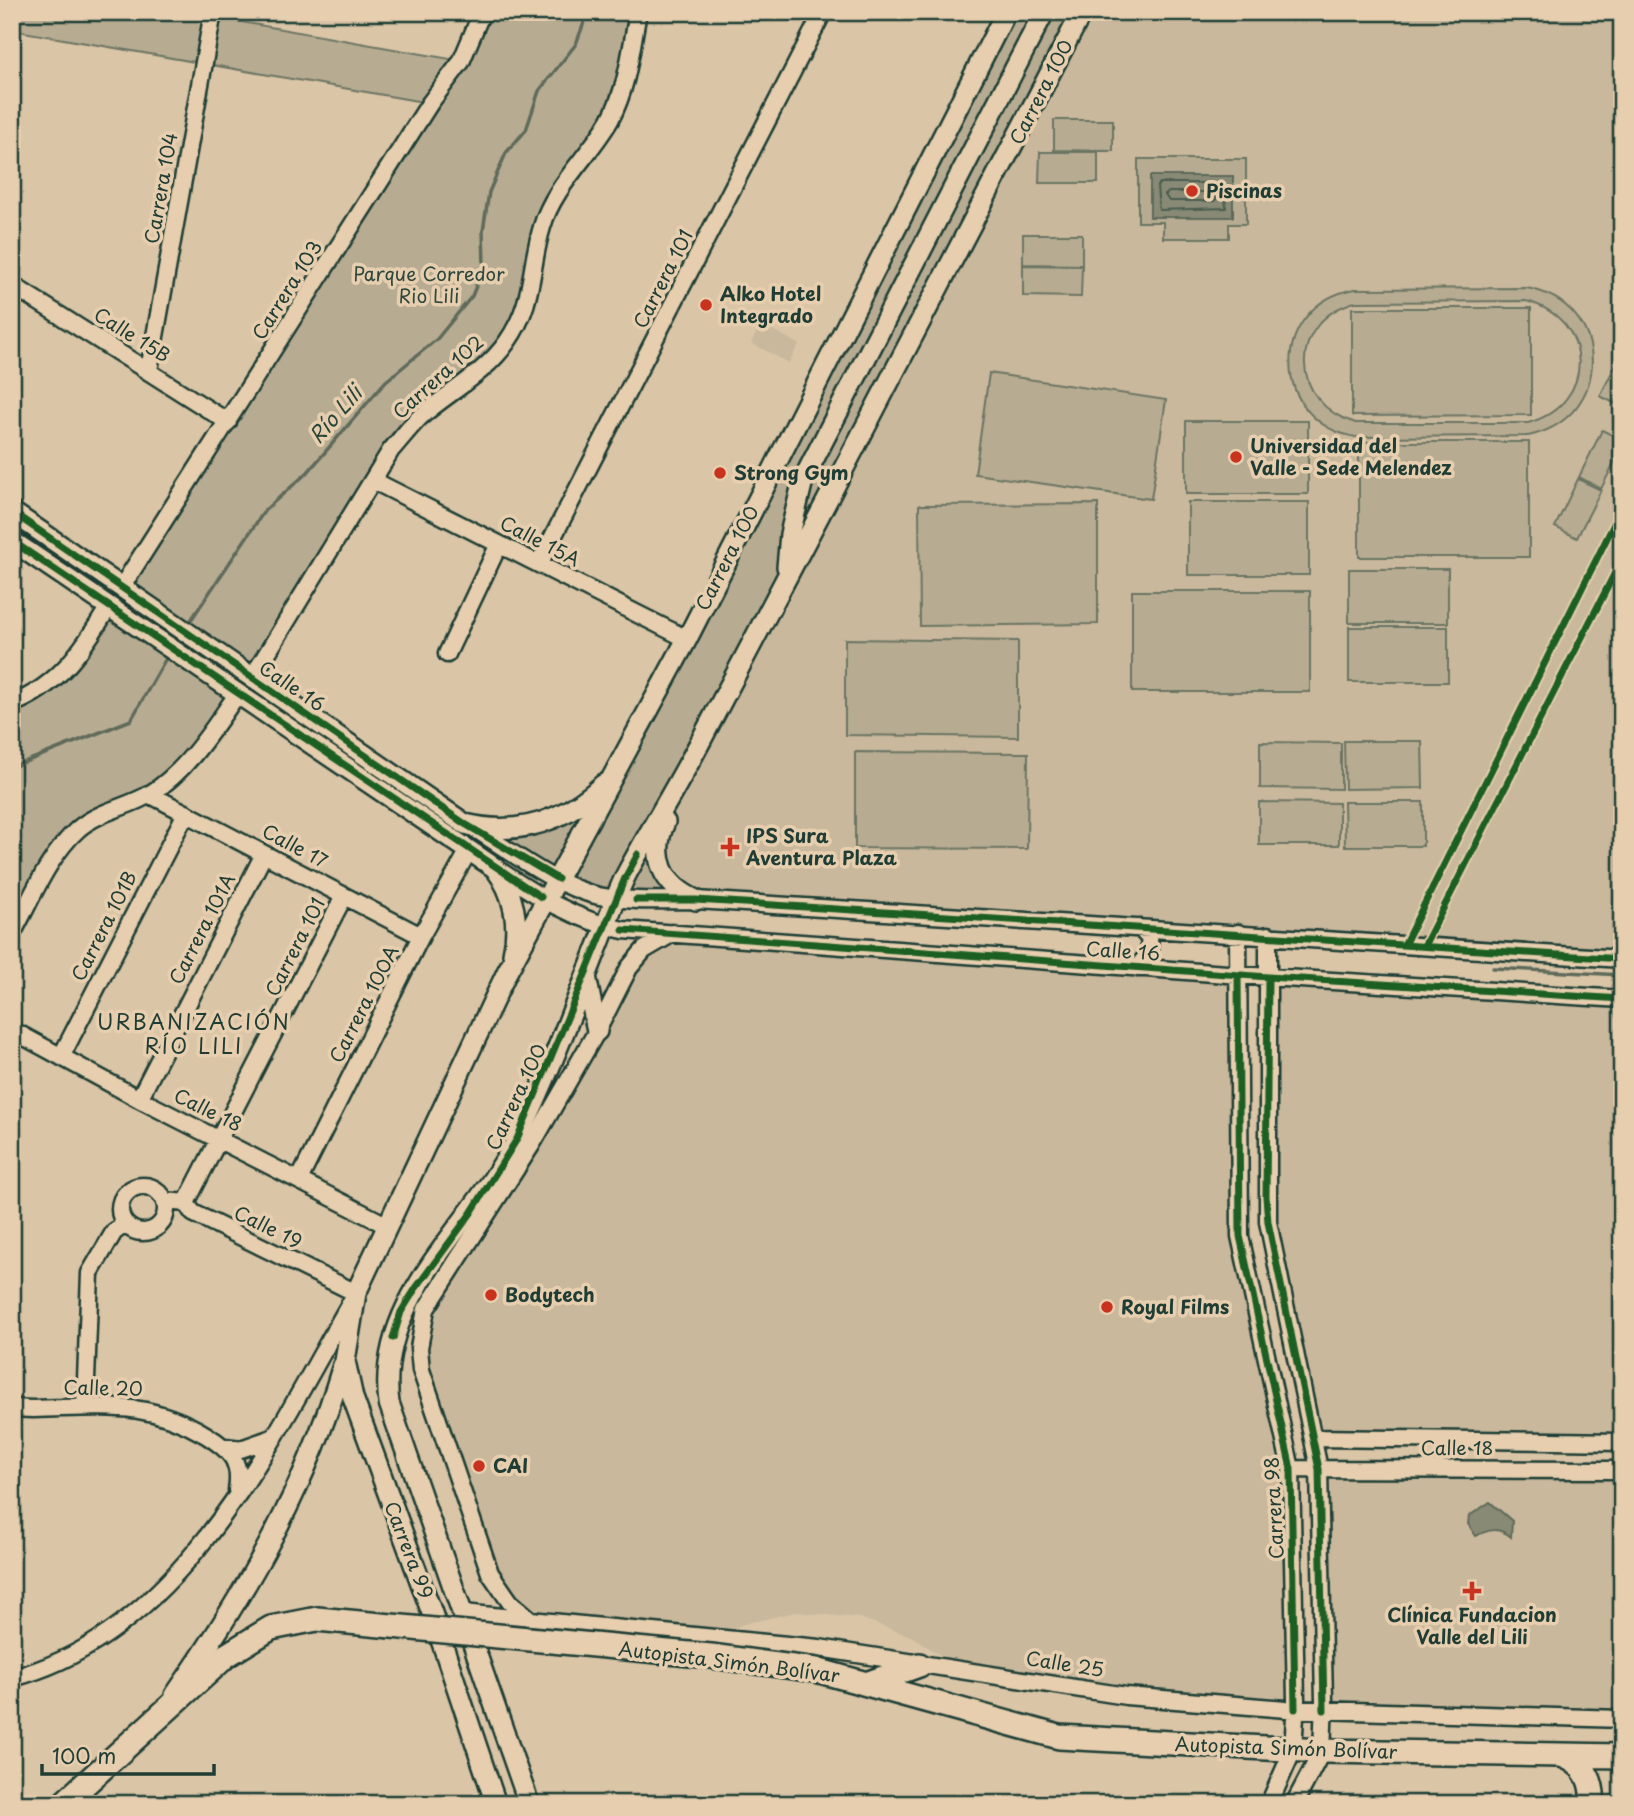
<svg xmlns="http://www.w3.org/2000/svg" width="1634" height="1816" viewBox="0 0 1634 1816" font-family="'Playpen Sans',sans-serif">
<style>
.built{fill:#c9b89c}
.green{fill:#b7ac92;stroke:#6b7463;stroke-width:2;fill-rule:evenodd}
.water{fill:#888a74;stroke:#5e6b5a;stroke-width:2}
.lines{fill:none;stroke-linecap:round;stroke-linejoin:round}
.shore{stroke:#495c4e;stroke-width:2}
.stream{stroke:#5e6b5a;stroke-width:3.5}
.minor-casing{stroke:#1f3d34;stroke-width:21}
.major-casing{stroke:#1f3d34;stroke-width:24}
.highway-casing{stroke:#1f3d34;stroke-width:28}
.minor{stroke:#e6ceae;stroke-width:16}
.major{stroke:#e6ceae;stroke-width:19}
.highway{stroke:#e6ceae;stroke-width:23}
.highway-bridge-casing{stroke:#1f3d34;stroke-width:28;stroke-linecap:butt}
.highway-bridge{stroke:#e6ceae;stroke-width:23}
.cycleway-casing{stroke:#e6ceae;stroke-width:11}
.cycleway{stroke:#1b5e20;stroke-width:7}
.poi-dot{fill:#c8321e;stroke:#e6ceae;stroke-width:2.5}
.labels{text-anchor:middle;stroke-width:7;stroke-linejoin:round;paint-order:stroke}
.street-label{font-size:19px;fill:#1f3d34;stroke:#e6ceae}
.poi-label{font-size:19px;font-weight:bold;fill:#1f3d34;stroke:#e6ceae;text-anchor:start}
.park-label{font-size:19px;fill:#2e483d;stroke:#e6ceae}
.water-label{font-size:21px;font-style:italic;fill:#2a453a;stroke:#e6ceae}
.neighbourhood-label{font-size:21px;letter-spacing:2px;fill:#1f3d34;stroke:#e6ceae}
</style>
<rect width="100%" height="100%" fill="#dac5a7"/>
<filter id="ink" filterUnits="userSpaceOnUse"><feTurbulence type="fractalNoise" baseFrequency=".0143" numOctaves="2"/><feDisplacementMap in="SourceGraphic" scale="14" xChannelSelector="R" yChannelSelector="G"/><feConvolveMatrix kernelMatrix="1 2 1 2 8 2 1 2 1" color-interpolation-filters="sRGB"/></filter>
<g filter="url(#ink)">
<path class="built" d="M1082,12H1622V959L680,893L658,842L662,829Z
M761,324L799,344L789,363L751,343Z
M673,933L1238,975V1212L1291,1469L1295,1709L964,1671L913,1637L860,1618L796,1612L743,1624L712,1638L519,1611L497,1586L421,1370V1327L629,968Z
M1268,977L1622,999V1442L1314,1438L1268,1222Z
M1319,1469L1622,1470V1719L1324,1710Z"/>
<path class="green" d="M12,12H185L461,61L482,12H638L623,90L555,199L506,344L418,419L252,678L121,588L429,103L12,30Z
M1006,12H1082L787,575L658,842L680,893L597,896L480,827H524L617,771Z
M1054,120H1113V151L1054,150Z
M1040,152H1098V183H1039Z
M1138,159H1246V224H1229V238H1163V222H1138Z
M1023,234H1082V265L1023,264Z
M1023,265L1082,266L1081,297L1023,296Z
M1526,288C1613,303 1614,418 1528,436L1356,437C1269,422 1268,305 1355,289ZM1526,301C1595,319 1597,404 1528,423H1356C1289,404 1287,321 1355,302Z
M1352,308H1531V415L1352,416Z
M1622,352V407L1600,396Z
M989,373L1166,400L1151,499L975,474Z
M1186,421H1308V494H1186Z
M1602,430L1622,440V447L1601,489L1579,477Z
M1359,442H1529V557H1359Z
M1578,479L1601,490L1577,538L1555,527Z
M1188,502H1309V575H1188Z
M1098,504V624L920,626L919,505Z
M1349,569H1448V623H1349Z
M1132,591H1310V692H1132Z
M109,606L238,693L173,774L76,831L12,934V704L34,696Z
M1349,627H1448V682H1349Z
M845,639L1018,641V737L845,735Z
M1344,741H1422L1423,788L1345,789Z
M1260,742L1341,743V789L1260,788Z
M855,752L1028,753L1027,849L855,848Z
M1259,802L1339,803V845H1259Z
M1344,802H1423V846H1345Z"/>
<path class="water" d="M1150,176H1233V217H1150Z
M1490,1502L1512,1521L1511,1537C1499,1527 1489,1529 1476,1536L1468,1524L1469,1516Z"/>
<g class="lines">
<path class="shore" d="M1160,183H1224L1226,208L1159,210L1157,186Z
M1169,192H1214L1217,198L1214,201H1169L1165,195Z"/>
<path class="stream" d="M187,626L265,510L308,472L386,381L437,339L472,296L484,266L483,231L489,192L506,153L526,130L539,91L576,44L588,12
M12,767L131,720L169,653
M1493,968L1622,975"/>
<g class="minor-casing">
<path id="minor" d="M12,285L228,422
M149,370L213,12
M374,481L687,639
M539,564L823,12
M121,588L430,103L461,62L482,12
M447,654L499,544
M252,678L391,450C400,440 409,428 419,418C447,393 485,374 507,342C535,302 529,269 542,227C553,187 590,155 610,120C628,87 631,48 638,12
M12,704C59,686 84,648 109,606
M149,794L421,936
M472,827C511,851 554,886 599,896C631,902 664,900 696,900L1622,959
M497,869C537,896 575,920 623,930L1268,977L1622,999
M673,933L644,950L629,968L597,1031L532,1144L426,1309L419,1348L421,1370L490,1573L510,1602L531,1620L819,1648L1126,1696L1286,1709L1622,1719
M1238,933L1240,1236L1291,1469L1296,1700L1293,1750L1269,1804
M12,934C31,900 48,856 78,829C99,811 126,808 150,794C188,770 213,729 238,693
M1268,935V1222L1319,1469L1324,1701L1322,1751L1294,1804
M1137,968L1150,952L1149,938L1140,928
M12,1030L139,1099L386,1225
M61,1057L186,813
M139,1099L264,854
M299,1180L421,936L469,850
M120 1209a23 23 0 1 1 46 0a23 23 0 1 1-46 0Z
M186,1203L344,896
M12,1407C28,1411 45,1408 61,1408C118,1406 156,1405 206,1435C230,1450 242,1461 237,1490
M85,1407L90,1273L114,1232L125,1224
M1314,1438L1622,1442
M225,1447L241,1449L272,1438
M1291,1469L1622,1470
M463,1613L531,1620
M12,1678C185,1634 274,1435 356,1293L193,1213L186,1203L165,1201"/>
</g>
<g class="major-casing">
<path id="major" d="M12,512L465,824C519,837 565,821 604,784
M12,541L495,868C514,893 520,924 513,954
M787,567L790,534L803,480L1044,12
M665,822C650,856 662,885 696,900
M586,976L597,1031
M175,1695C248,1590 306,1488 343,1365
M496,1804L432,1613L353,1398L345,1361L356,1293L507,972L687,639L1006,12
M529,1804L389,1403C375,1296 476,1224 519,1135C549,1074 573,1009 598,946C608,922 615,896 627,873C653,825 682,778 707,729C832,490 959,252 1082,12"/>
</g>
<g class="highway-casing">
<path id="highway" d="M816,1670L1059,1737L1322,1751L1622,1756
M869,1683L919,1665
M1561,1755C1583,1762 1594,1780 1592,1804
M63,1804L227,1655"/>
</g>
<use href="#minor" class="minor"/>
<use href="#major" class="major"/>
<use href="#highway" class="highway"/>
<g class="highway-bridge-casing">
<path id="highway-bridge" d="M227,1655L271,1628L317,1619L711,1656L816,1670"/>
</g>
<use href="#highway-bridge" class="highway-bridge"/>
<g class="cycleway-casing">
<path id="cycleway" d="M12,512L465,824L558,879
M12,541L541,897
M636,900H696L1622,959
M623,930L1268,977L1622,999
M1405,943L1622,508
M1425,944L1622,559
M1238,975L1240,1236L1291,1469L1295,1709
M1268,977L1266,1197L1268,1222L1319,1469L1324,1710
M393,1338L401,1312L416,1288L471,1213L517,1139L625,878L638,854"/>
</g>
<use href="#cycleway" class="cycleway"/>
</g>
</g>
<g class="poi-dot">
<circle cx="1192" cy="191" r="7"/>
<circle cx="706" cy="305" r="7"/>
<circle cx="1236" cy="457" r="7"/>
<circle cx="720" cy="473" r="7"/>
<path d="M726.5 836.5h7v7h7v7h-7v7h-7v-7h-7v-7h7z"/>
<circle cx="491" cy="1295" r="7"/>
<circle cx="1107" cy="1307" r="7"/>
<circle cx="479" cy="1466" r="7"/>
<path d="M1468.5 1580.5h7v7h7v7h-7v7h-7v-7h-7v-7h7z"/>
</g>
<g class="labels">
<g class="street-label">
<text transform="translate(1041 92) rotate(-63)" y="7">Carrera 100</text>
<text transform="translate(161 188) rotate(-80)" y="7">Carrera 104</text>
<text transform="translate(663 279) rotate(-63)" y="7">Carrera 101</text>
<text transform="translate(287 290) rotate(-58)" y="7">Carrera 103</text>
<text transform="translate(132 335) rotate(32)" y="7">Calle 15B</text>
<text transform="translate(438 377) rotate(-42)" y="7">Carrera 102</text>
<text transform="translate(540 541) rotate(27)" y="7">Calle 15A</text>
<text transform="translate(727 558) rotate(-63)" y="7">Carrera 100</text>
<text transform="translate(292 686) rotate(34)" y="7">Calle 16</text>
<text transform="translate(295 846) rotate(28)" y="7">Calle 17</text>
<text transform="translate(104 926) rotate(-63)" y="7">Carrera 101B</text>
<text transform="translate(202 929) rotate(-63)" y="7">Carrera 101A</text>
<text transform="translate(295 947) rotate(-63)" y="7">Carrera 101</text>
<text transform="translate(1123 951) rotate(4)" y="7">Calle 16</text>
<text transform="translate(364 1004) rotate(-63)" y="7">Carrera 100A</text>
<text transform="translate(516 1097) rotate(-65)" y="7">Carrera 100</text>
<text transform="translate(208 1110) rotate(26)" y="7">Calle 18</text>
<text transform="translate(268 1227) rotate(26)" y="7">Calle 19</text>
<text transform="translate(103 1388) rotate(1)" y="7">Calle 20</text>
<text x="1457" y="1455">Calle 18</text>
<text transform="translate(1274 1508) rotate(-93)" y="7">Carrera 98</text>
<text transform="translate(409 1550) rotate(69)" y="7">Carrera 99</text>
<text transform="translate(729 1662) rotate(7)" y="7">Autopista Simón Bolívar</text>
<text transform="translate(1065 1664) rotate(9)" y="7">Calle 25</text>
<text transform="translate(1286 1748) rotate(2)" y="7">Autopista Simón Bolívar</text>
</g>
<g class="poi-label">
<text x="1206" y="198">Piscinas</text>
<text x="720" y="301">Alko Hotel<tspan x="720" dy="22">Integrado</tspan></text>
<text x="1250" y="453">Universidad del<tspan x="1250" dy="22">Valle - Sede Melendez</tspan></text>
<text x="734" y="480">Strong Gym</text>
<text x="746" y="843">IPS Sura<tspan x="746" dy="22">Aventura Plaza</tspan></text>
<text x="505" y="1302">Bodytech</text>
<text x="1121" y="1314">Royal Films</text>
<text x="493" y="1473">CAI</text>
<text x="1472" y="1622" text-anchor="middle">Clínica Fundacion<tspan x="1472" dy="22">Valle del Lili</tspan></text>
</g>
<g class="park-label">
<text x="429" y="281">Parque Corredor<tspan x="429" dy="22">Rio Lili</tspan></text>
</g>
<g class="water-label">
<text transform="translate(336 415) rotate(-49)" y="7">Río Lili</text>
</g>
<g class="neighbourhood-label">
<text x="194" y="1030">URBANIZACIÓN<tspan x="194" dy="24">RÍO LILI</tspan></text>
</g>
</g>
<rect width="1634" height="1816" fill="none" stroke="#e6ceae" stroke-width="42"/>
<rect x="21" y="21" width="1592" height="1774" fill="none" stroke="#1f3d34" stroke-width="2.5" filter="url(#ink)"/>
<path d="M42 1764v10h172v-10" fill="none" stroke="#1f3d34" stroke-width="3.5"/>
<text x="52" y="1764" font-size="21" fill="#1f3d34" stroke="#e6ceae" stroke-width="5" paint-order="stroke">100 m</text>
</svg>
